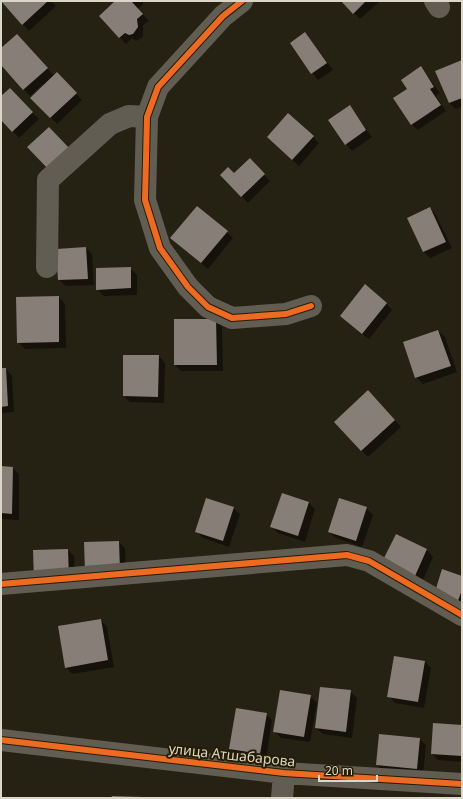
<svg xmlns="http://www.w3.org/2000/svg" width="463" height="799" viewBox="0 0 463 799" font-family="'Noto Sans',sans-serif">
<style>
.shadow{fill:#0007}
.building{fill:#877e77}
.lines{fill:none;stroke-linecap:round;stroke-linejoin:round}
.minor{stroke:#615d52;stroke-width:22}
.cycleway-casing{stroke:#241c03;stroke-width:8}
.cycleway{stroke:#ed6a23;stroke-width:6}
.labels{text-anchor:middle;stroke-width:4;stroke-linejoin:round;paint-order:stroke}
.street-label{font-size:14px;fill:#dbd6c7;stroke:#241c03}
</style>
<rect width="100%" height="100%" fill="#262213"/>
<path class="shadow" d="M1,1H51L56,6L29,31Z
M116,1H141L144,3L138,9L149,21L143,25V37L136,41L132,38L126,44L100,16Z
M342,1H380L360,19Z
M305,33L333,70L318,80L291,43Z
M23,41L54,76L57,74L82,100L57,124L32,98L44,86L43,84L30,96L1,64V49Z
M462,61V107L456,109L449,103Z
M421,68L440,93L436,96L446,111L418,130L411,124L409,89Z
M10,89L39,119L19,138L1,119V98Z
M349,107L372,137L352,151L346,144Z
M313,137L319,143L299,166L274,143Z
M250,160L270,181L248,203L221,175H234Z
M430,208L436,215L452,248L430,258L424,252L408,219Z
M227,232L233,238L208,269L178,244Z
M86,248L92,254L94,285L66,286L59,280Z
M130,268L137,275V295L104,296L97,289Z
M59,297L65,304L66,348L25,349L18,342Z
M386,303L392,310L369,339L347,322Z
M216,320L222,327L223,371H181L175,365Z
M438,331L445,337L457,372L423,384L416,377Z
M159,356L165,363L164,403L130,402L124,396Z
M1,369H6L12,376L14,412L1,413Z
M375,398L401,427L368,457L335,422Z
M1,467L13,468L19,474V520L1,519Z
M282,494L309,503L315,509L305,542L278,533L271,526Z
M233,508L240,514L229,547L203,538L196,531Z
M366,508L373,515L362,547L336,538L329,532Z
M396,535L427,550L433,557L422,582L391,566Z
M119,542L125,548L126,576L92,578Z
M68,550L74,556L75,584L41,585Z
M462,577V611L440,604Z
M101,620L107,627L114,667L72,674L66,667Z
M424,661L431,668L424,708L395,703L389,696Z
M350,691L357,698L352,738L323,734L316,728Z
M310,696L317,703L310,742L281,738L274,731Z
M266,714L272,720L266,760L237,755L230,749Z
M462,726V762L438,760L432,754Z
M379,735L419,739L426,745L423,775L383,772L377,765Z"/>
<path class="building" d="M1,1H48L22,25Z
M115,1H133L132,2L143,14L137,19L138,27L133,34L129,35L125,33L119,38L99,16Z
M341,1H366L353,14Z
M305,32L327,63L311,74L290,43Z
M17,34L48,68L23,90L1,65V48Z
M462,60V98L449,103L435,71Z
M421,66L434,87L430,89L441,105L411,125L393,98L407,89L401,80Z
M57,72L77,93L50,118L30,98Z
M10,88L33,112L12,132L1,120V96Z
M350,105L366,130L345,145L328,120Z
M288,113L314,136L292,160L267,137Z
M49,127L72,151L51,172L27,147Z
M250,158L265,174L241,197L220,175L228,167L234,173Z
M197,206L228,231L201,263L170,238Z
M430,207L446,242L423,252L407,218Z
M86,247L88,279L58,280L56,249Z
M131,267V288L96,290V268Z
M365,284L387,303L362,334L340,316Z
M59,296V342L17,343L16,297Z
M174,319H216L217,365H174Z
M438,330L451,366L415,378L403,342Z
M123,355H159L158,397L123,396Z
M1,368H6L8,406L1,407Z
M368,390L395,420L361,451L334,422Z
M1,466L13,467L12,514L1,513Z
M282,493L309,502L298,536L270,527Z
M206,498L234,507L223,541L195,532Z
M339,498L367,507L356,541L328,532Z
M396,534L427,549L415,576L383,560Z
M119,541L120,570L85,572L84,542Z
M68,549L69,578L34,579L33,550Z
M442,569L462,576V590L456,606L433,598Z
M101,619L108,660L65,668L58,626Z
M394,656L425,661L418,702L387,697Z
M320,687L351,690L346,732L315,728Z
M280,690L311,695L304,737L273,732Z
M236,708L267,713L260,754L229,749Z
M433,723L462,725V756L431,754Z
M379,734L420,738L417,769L376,765Z
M112,796L143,797V798H111Z"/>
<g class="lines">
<path class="minor" d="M242,1L223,16L158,87L147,117L145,200L160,248L188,287L208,307L232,318L286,314L311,306
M435,1L439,7
M47,267L48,180L110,124L129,116L147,117
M1,584L347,555L369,561L462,615
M1,740L284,773L462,784
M282,798L284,773"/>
<g class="cycleway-casing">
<path id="cycleway" d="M242,1L223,16L158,87L147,117L145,200L160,248L188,287L208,307L232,318L286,314L311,306
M1,584L347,555L369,561L462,615
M1,740L284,773L462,784"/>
</g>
<use href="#cycleway" class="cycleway"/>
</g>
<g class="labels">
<g class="street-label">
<text transform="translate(232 755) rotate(6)" y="5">улица Атшабарова</text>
</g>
</g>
<rect width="463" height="799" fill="none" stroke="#dbd6c7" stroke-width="4"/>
<path d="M319 775v6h58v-6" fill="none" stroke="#dbd6c7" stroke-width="2"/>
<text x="325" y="775" font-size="12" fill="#dbd6c7" stroke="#241c03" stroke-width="3" paint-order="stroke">20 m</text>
</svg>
